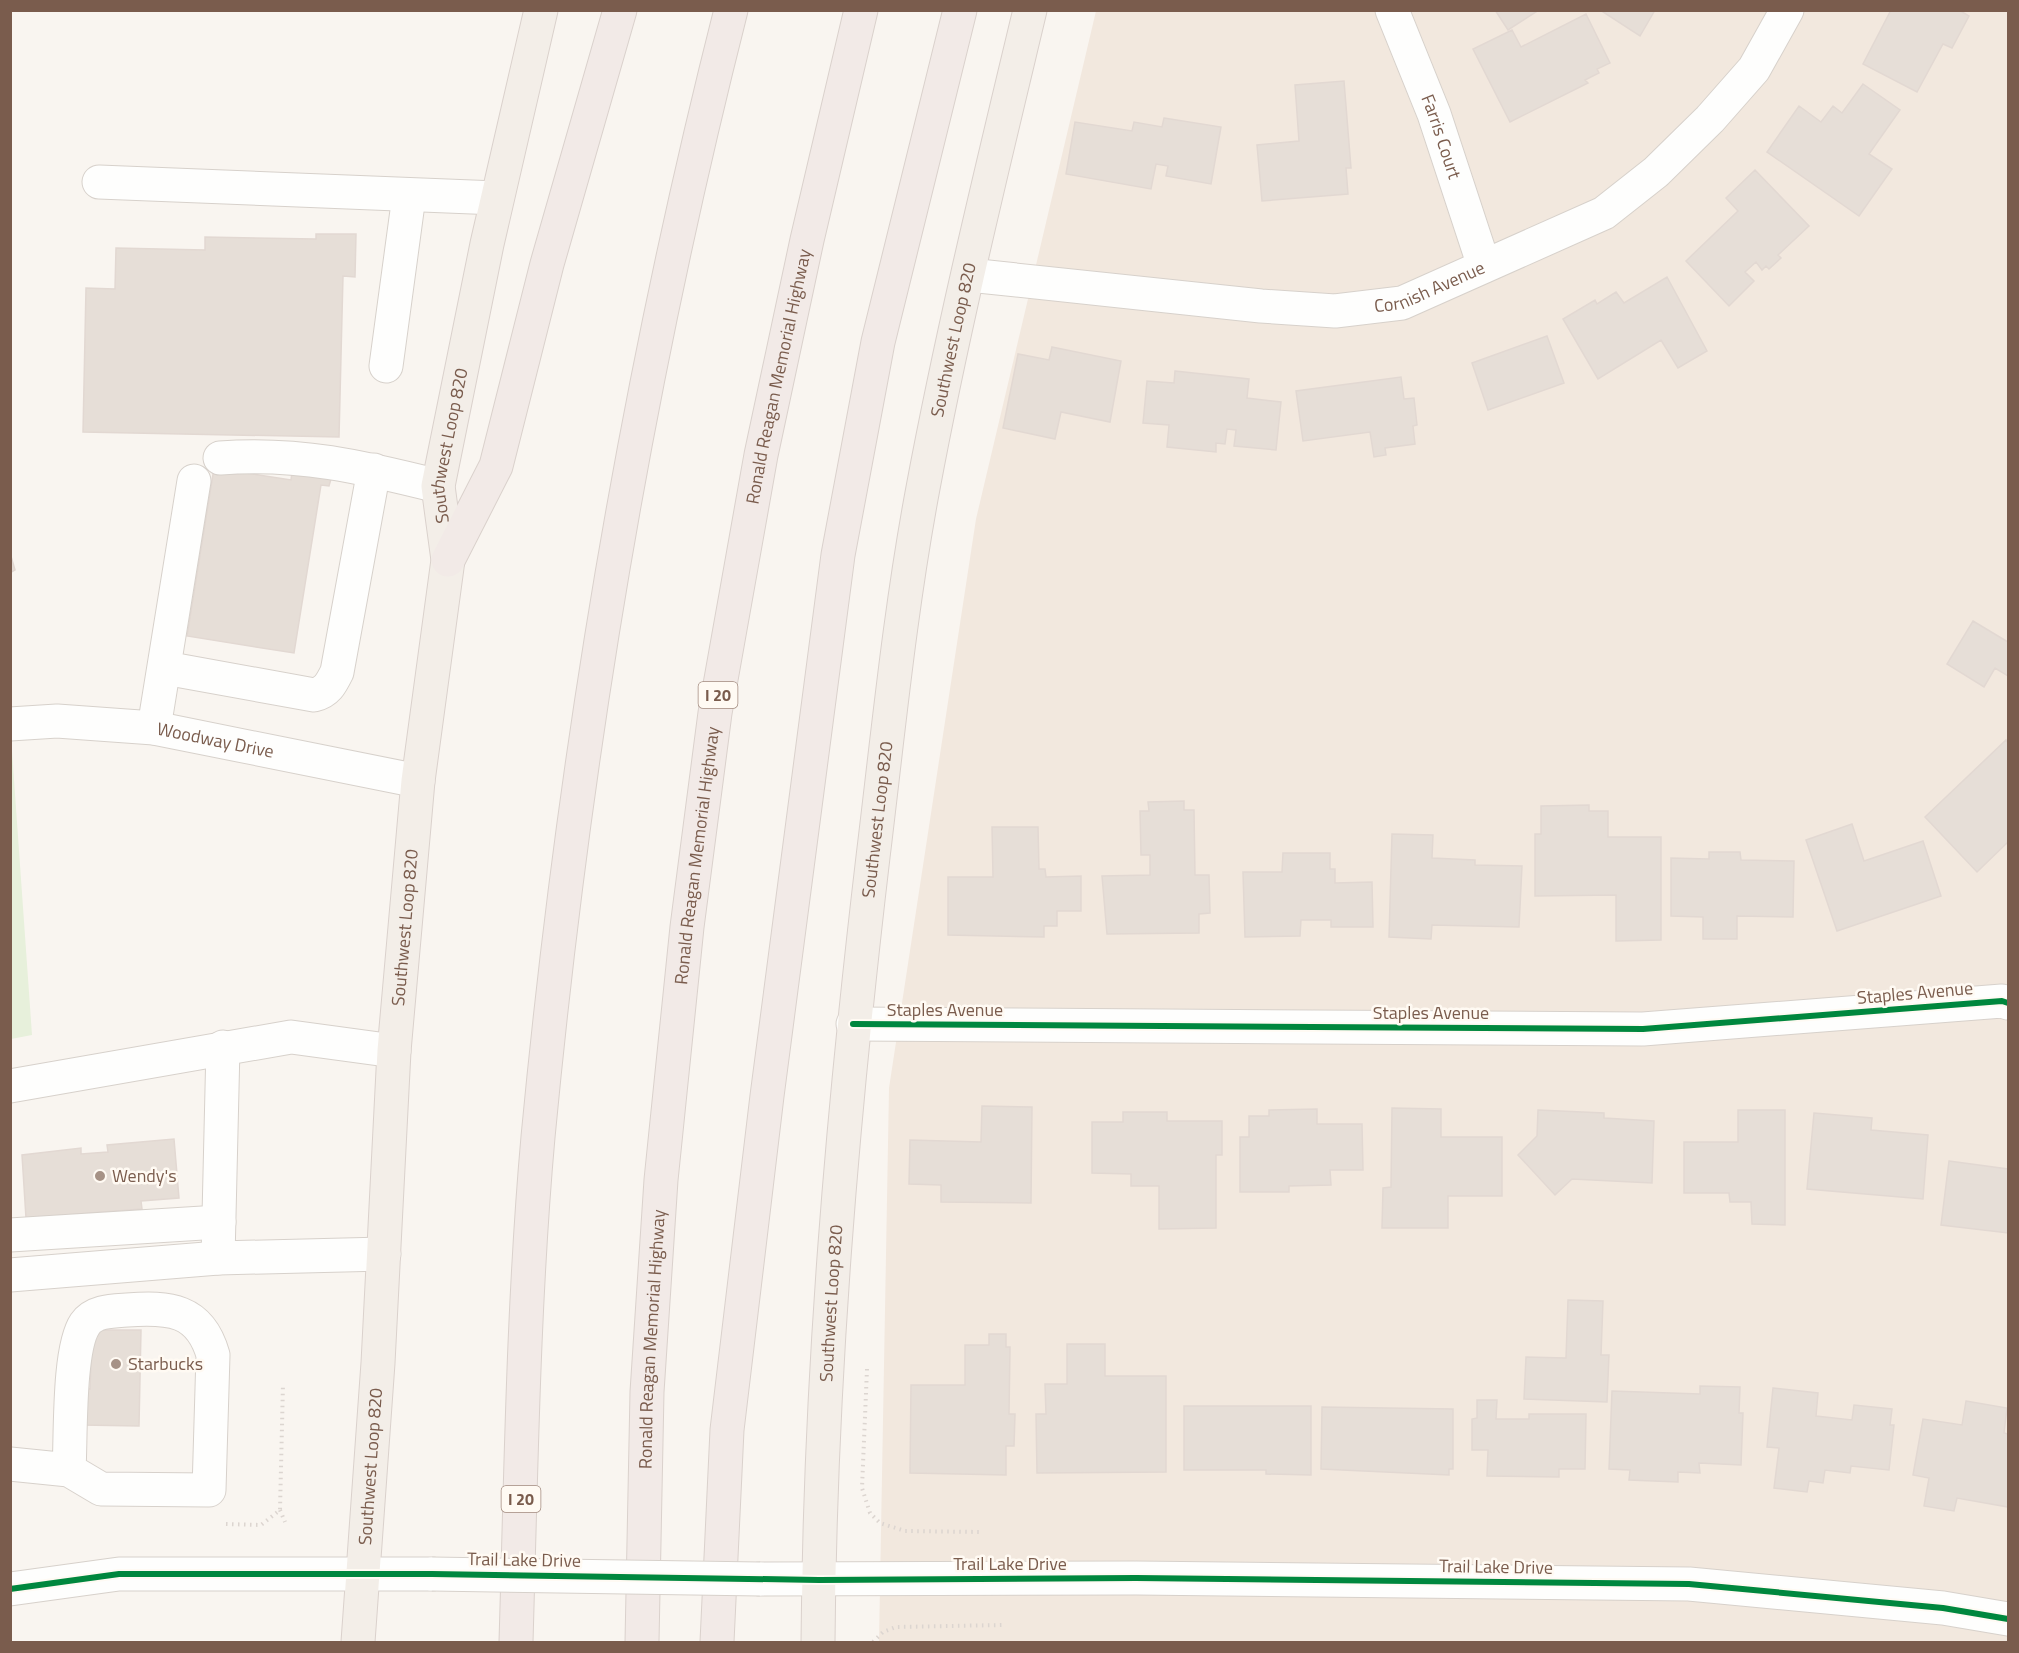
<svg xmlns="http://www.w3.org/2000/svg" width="2019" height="1653" viewBox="0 0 2019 1653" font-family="'Titillium Web',sans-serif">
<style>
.residential{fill:#f2e8de}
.green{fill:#e7f0db}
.building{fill:#e6ded7;stroke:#e2d8d2;stroke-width:1.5}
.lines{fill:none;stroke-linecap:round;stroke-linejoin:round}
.minor-casing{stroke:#d7d1cb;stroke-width:35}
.major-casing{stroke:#dad1cc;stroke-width:35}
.highway-casing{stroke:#dad1cc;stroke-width:35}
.path{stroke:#dcd5d0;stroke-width:4;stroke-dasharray:1.5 4.5;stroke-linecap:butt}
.minor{stroke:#fefefd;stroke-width:33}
.major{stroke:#f3eee8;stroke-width:33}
.highway{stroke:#f2eae7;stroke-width:33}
.minor-bridge-casing{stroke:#d7d1cb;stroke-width:35;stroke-linecap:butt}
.minor-bridge{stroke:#fefefd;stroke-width:33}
.cycleway-casing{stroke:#fffaf3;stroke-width:10}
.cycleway{stroke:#00873e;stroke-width:6}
.poi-dot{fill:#a69286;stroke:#fffaf3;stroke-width:2}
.labels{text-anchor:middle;stroke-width:5;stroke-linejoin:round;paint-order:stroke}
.shield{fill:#fffaf3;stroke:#a28b7f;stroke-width:1.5}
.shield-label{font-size:16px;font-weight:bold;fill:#7a5c4d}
.street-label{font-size:18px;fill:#7a5c4d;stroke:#fffaf3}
.poi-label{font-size:18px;fill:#7a5c4d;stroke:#fffaf3;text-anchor:start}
</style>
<rect width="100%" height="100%" fill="#f9f5f0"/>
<path class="residential" d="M1096,11H2008V1642H879L889,1088L976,519Z"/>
<path class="green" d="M10,723L32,1035L11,1039H10Z"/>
<path class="building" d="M1495,10H1539L1508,30Z
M1600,10H1655L1640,36Z
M1891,10H1959L1969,16L1952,48L1943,44L1917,92L1863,64Z
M1586,14L1610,63L1597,69L1599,73L1585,80L1588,83L1510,122L1473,49L1512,30L1521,47Z
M1344,81L1351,168H1346L1348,194L1262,201L1257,145L1299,141L1295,85Z
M1863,84L1900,110L1869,154L1892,169L1859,216L1767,152L1799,106L1821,122L1833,106L1842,113Z
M1164,118L1221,127L1211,184L1166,176L1168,166L1156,164L1151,189L1066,174L1075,122L1132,131L1134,122L1162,127Z
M1755,170L1809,226L1778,255L1781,258L1769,269L1766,266L1762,270L1756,262L1745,272L1754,281L1729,306L1686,261L1738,211L1726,198Z
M316,234H356L355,277L343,276L339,437L83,432L86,288L115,289L116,248L205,250V237L316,239Z
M1667,277L1707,351L1678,368L1661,340L1598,379L1563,319L1595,300L1597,304L1616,292L1624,303Z
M1547,336L1564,383L1488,410L1472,363Z
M1052,347L1121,361L1110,422L1061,412L1055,439L1003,428L1018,354L1049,360Z
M1175,371L1249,379L1247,398L1281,402L1276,450L1234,446L1236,430L1227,429L1225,444L1216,443V452L1167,447L1169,425L1143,423L1147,381L1174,383Z
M1401,377L1404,399L1414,398L1417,425L1413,426L1415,444L1385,448L1386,455L1374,457L1370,432L1303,441L1296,391Z
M214,468L291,480L292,472L331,479L329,486L321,485L294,653L187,636Z
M10,553L15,570L10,573Z
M1973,621L2008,642V676L1995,668L1984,687L1947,664Z
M2006,740L2008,743V842L1977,872L1925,817Z
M1184,801V810H1194L1195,875H1209L1210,913L1199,914V933L1107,934L1102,876L1150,875V855H1141L1140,811H1149L1148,802Z
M1589,805V811H1608V837H1661V940L1616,941V895L1535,896V834H1541V806Z
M1852,824L1864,861L1923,841L1941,896L1837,931L1806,840Z
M992,827H1038L1039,869H1045L1046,877L1081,876V911H1057V926H1044V937L948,935V877H993Z
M1392,834L1433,835L1432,858L1475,860V865L1522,866L1519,927L1432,925L1431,939L1389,937Z
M1709,852H1740L1741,860L1794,861L1793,917L1737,916V939H1703V917L1671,916V858L1709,859Z
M1283,853H1330V869H1335V883L1372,882L1373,927H1331V920H1301L1300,936L1245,937L1243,872H1282Z
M982,1106L1032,1107L1031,1203L941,1202V1185L909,1184L910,1140L981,1142Z
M1392,1108L1441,1109V1137H1502V1196H1448V1228H1382L1383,1188L1391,1187Z
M1317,1109V1124H1362L1363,1170H1330L1331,1185L1289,1186V1192H1240V1137H1249V1116H1269V1110Z
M1538,1110L1604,1113V1118L1654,1121L1652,1183L1572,1179L1555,1195L1518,1155L1537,1136Z
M1738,1110H1785V1225L1752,1224L1751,1202H1730L1729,1193H1684V1142H1738Z
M1123,1112H1167V1121H1222V1155H1216V1228L1159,1229V1186H1131V1174L1092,1173V1122H1123Z
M1814,1113L1872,1118L1871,1130L1928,1135L1923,1199L1807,1189Z
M174,1139L179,1198L141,1201L142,1209L26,1218L22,1155L81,1148V1154L108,1152L107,1145Z
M1949,1161L2008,1169V1233L1941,1225Z
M1568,1300L1603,1301L1601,1355H1609L1607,1402L1524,1399L1526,1357L1566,1358Z
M92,1330H141L139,1426L82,1425L84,1388L90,1389Z
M989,1334H1006V1347H1010L1009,1414H1015L1014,1446H1006V1475L910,1473L911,1385H965V1345H989Z
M1067,1344H1105V1376H1166V1472L1037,1473L1036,1414H1046L1045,1384H1067Z
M1700,1386L1740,1387L1739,1413H1743L1741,1465L1699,1463L1700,1473L1678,1472V1482L1629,1480L1630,1470L1609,1469L1612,1391L1700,1394Z
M1773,1388L1818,1393L1816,1416L1852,1420L1854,1405L1892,1409L1890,1425H1894L1889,1470L1851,1466L1850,1473L1825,1470L1823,1483L1809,1481L1807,1492L1774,1488L1779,1448L1767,1447Z
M1477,1400H1497L1496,1419H1529V1414H1586L1585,1469H1559V1477L1487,1476L1488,1450H1472V1419L1477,1418Z
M1966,1401L2007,1408L2004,1433L2008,1434V1507L1957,1498L1954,1511L1924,1506L1929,1478L1913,1475L1923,1419L1962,1425Z
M1184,1406H1311V1475L1266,1474V1470H1184Z
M1322,1407L1453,1409V1469H1449V1475L1321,1469Z"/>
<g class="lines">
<g class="minor-casing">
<g id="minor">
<path id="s1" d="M1392,10L1434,114L1484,266"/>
<path d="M99,182L497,198"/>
<path id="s2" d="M969,275L1261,306L1335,311L1402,303L1604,213L1656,172L1710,119L1754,69L1787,10"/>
<path d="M386,366L409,196"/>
<path d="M220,458C299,452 362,467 438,486"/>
<path d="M165,668L314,695C327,692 331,684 337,672L374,470"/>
<path id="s3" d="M10,724L57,721L154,728L418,781"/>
<path d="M154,728L194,481"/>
<path d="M853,1024L1643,1029L2002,1001L2008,1003"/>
<path d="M10,1086L291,1037L394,1051"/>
<path d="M10,1235L219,1222"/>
<path d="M218,1258L223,1047"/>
<path d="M10,1275L218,1258L384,1254"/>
<path d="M10,1464L69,1470L101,1489L209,1490L213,1355C200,1309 169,1307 127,1310C112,1311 94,1311 85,1324C68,1349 71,1438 69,1470"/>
<path d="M760,1579L1136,1578L1689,1584L1943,1608L2008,1619"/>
<path d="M10,1589L119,1574H432"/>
</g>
</g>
<g class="major-casing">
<g id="major">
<path id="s4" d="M358,1642L378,1363L394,1051L418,781L448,560L438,486L487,244L541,10"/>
<path id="s5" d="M818,1642C820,1379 842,1119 873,857C888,734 900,610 923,488C953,328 992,169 1030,10"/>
</g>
</g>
<g class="highway-casing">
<g id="highway">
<path d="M448,560L496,466L547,264L620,10"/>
<path d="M516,1642C521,1474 523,1305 538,1137C574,757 637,380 731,10"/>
<path id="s6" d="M642,1642L647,1392L661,1180L687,927L715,713L761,455L807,240L861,10"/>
<path d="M717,1642L727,1430L767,1096L838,555L878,342L960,10"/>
</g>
</g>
<path class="path" d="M867,1369L862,1488L870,1513L880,1523L905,1531L981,1532
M280,1510L285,1522
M226,1524L261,1525L280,1510L283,1384
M873,1642L883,1632L896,1627L1003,1625"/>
<use href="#minor" class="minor"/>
<use href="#major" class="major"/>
<use href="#highway" class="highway"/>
<g class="minor-bridge-casing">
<path id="minor-bridge" d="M432,1574L760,1579"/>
</g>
<use href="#minor-bridge" class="minor-bridge"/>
<g class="cycleway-casing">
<path id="cycleway" d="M853,1024L1643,1029L2002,1001L2008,1003
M10,1589L119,1574H432L819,1580L1136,1578L1689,1584L1943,1608L2008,1619"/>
</g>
<use href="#cycleway" class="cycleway"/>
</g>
<g class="poi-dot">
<circle cx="100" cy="1176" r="6"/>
<circle cx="116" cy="1364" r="6"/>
</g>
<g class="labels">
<g class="shield">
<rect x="698.5" y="682" width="39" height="26" rx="4.5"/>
<rect x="501.5" y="1486" width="39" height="26" rx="4.5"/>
</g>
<g class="shield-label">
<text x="718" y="701">I 20</text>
<text x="521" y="1505">I 20</text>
</g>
<g class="street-label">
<text dy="6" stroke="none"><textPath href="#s1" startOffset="136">Farris Court</textPath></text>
<text dy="6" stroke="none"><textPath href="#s2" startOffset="466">Cornish Avenue</textPath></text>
<text dy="6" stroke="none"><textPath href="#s5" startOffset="1311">Southwest Loop 820</textPath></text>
<text dy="6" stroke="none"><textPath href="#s6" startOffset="1275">Ronald Reagan Memorial Highway</textPath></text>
<text dy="6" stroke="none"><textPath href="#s4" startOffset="1202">Southwest Loop 820</textPath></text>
<text dy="6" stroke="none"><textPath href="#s3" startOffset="207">Woodway Drive</textPath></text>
<text dy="6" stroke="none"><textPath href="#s5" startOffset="825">Southwest Loop 820</textPath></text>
<text dy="6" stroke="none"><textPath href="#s6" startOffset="789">Ronald Reagan Memorial Highway</textPath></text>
<text dy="6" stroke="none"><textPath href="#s4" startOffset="716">Southwest Loop 820</textPath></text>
<text transform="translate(1915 993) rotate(-5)" y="6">Staples Avenue</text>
<text x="945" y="1016">Staples Avenue</text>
<text x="1431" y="1019">Staples Avenue</text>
<text dy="6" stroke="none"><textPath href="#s5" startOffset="339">Southwest Loop 820</textPath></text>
<text dy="6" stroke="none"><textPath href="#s6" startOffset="303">Ronald Reagan Memorial Highway</textPath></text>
<text dy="6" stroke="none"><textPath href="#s4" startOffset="176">Southwest Loop 820</textPath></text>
<text transform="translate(524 1560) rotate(1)" y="6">Trail Lake Drive</text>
<text x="1010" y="1570">Trail Lake Drive</text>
<text transform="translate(1496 1567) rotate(1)" y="6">Trail Lake Drive</text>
</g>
<g class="poi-label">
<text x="112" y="1182">Wendy's</text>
<text x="128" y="1370">Starbucks</text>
</g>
</g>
<rect width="2019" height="1653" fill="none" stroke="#7a5c4d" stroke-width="24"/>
</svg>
